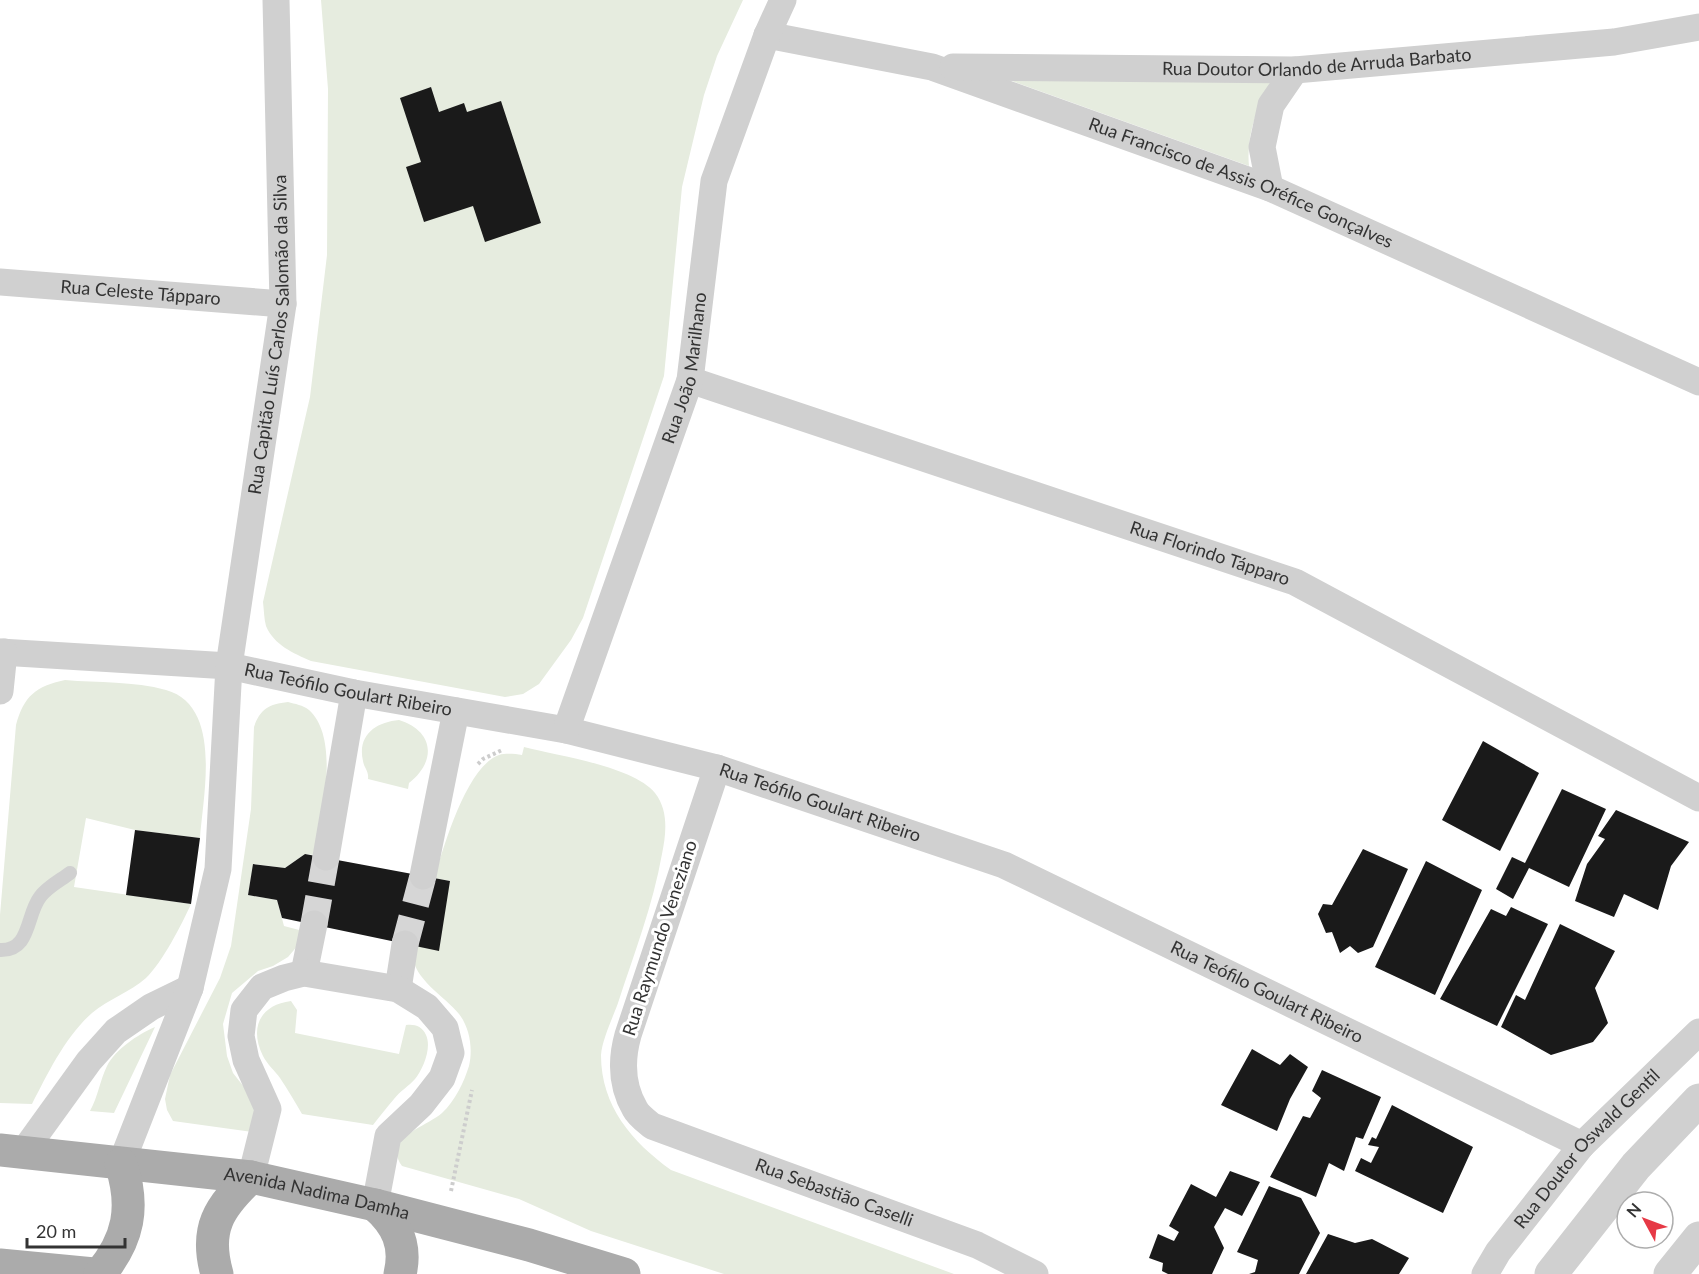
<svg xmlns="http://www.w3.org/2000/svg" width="1699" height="1274" viewBox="0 0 1699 1274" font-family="Lato,sans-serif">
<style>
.green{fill:#e6ecdf}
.building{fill:#1a1a1a}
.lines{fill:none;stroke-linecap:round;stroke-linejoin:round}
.minor-tunnel{stroke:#d6d6d6;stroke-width:27;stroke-dasharray:27 14;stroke-linecap:butt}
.path{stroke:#cdcdcd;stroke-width:4;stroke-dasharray:3 3;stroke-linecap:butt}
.service{stroke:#d0d0d0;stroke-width:14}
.minor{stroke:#d0d0d0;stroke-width:27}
.tertiary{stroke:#d0d0d0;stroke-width:33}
.primary{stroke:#ababab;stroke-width:33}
.labels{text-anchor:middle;stroke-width:6;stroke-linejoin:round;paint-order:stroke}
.street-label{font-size:18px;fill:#333;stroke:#fff}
</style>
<rect width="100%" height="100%" fill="#fff"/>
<path class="green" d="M321,0H743L717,56L704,95L682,187L664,376L583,618L571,640L539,684L523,694L505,697L311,661C293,653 274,645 266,626C264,619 264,610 263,602L310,397L327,255L328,89Z
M1012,81H1271C1257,107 1246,136 1249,166Z
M65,680C98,683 134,681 166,690C223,706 203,795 200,838L135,830L86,818L74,887L191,904C182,924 162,963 146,978C130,992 109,999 92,1013C65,1037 48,1073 32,1104L0,1103V915L16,725C24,696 36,686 65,680Z
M288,702C295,704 303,705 309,710C341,739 321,818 315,855L305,854L285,868L254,864L248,895L277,900L284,926L303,931L299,944L288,957L273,966L258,971L232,993L223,1024L227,1056L233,1073L255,1101L260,1133L173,1121L167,1110L165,1099L170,1075L220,978L231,946L251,809L254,727C260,709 269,704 288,702Z
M399,720C434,731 437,761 409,783L408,789L368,779C369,771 364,768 363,761C357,735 376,722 399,720Z
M524,747C558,756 633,766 655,793C669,811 666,834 662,854C653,905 634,954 618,1003C613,1017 602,1040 601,1055C601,1106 632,1142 671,1170L954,1274H724L591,1231L519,1199L402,1166C382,1138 426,1127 442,1113C455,1101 464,1082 469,1066C473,1049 470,1028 459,1014C444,995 405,975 414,945C416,938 422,931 425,925C434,910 442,896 450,881L434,878C444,847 466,767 499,755C506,753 515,754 522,755Z
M291,1001L297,1010L295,1033L399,1054L406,1025C415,1024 422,1026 426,1035C432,1048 423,1069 415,1079C409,1086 400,1091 394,1099C387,1107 380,1116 373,1125L302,1114C295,1102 288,1090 280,1078C275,1071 267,1064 263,1056C249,1028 260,1005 291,1001Z
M155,1027L114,1113L90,1111C98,1097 100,1080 107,1066C116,1049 137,1035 155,1027Z"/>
<path class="building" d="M431,87L439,112L464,103L467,112L501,101L541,223L485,242L473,206L424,222L406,167L421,162L400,98Z
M1483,741L1539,773L1500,851L1442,820Z
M1562,789L1606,809L1569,887L1529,868L1513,899L1496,889L1512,857L1525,863Z
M1616,810L1689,842L1671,866L1658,910L1624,894L1614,917L1575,901L1587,864L1605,839L1598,836Z
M135,830L200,838L191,904L126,895Z
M1363,849L1408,869L1373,947L1358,953L1350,946L1340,953L1332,932L1326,933L1318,914L1323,904L1332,905Z
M305,854L450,881L439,951L282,918L277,900L248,895L253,864L285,868Z
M1426,861L1482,890L1435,995L1375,967Z
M1511,907L1548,924L1497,1026L1440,999L1491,909L1506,916Z
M1560,924L1615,951L1595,988L1608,1023L1593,1042L1551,1055L1501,1027L1516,995L1525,1000Z
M1252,1049L1280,1065L1290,1054L1308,1067L1290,1099L1277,1131L1221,1105Z
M1322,1070L1381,1097L1363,1139L1356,1137L1344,1171L1329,1163L1316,1197L1270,1177L1303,1116L1310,1118L1321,1098L1312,1091Z
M1392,1105L1473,1147L1443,1213L1355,1171L1361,1158L1371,1163L1379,1147L1368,1145L1372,1137L1376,1139Z
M1230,1171L1260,1182L1242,1216L1225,1208L1214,1227L1224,1248L1212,1274H1168L1162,1271L1163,1263L1149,1258L1158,1234L1174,1241L1179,1232L1169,1226L1191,1184L1216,1197Z
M1269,1186L1301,1198L1320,1233L1299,1274H1249L1255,1272L1258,1260L1237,1252Z
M1328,1234L1355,1243L1372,1239L1409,1258L1399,1274H1306Z"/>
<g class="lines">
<path class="minor-tunnel" d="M314,924L326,857
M405,944L423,876"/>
<path class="path" d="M478,764L483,759L502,750
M451,1191L472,1090"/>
<path class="service" d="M0,950C31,951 26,915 40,897C47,887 61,880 70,873"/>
<g class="minor">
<path id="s1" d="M767,35L932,67L1270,188L1699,382"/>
<path id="s2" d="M953,67L1295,70L1614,42L1699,27"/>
<path d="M1270,188L1262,147L1271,105L1295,70"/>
<path id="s3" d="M0,282L283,304"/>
<path id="s4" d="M690,380L1295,582L1699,798"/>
<path id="s5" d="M0,652L229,666L354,693L566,730L717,768L1004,865L1582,1145"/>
<path d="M0,691L4,652"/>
<path id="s6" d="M566,730L690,380L714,181L767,35L783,0"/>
<path id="s7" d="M717,768L628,1035C621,1060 621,1085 635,1109C638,1115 646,1121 652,1126L977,1245L1035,1274"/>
<path d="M326,857L354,693"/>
<path d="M423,876L456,711"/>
<path d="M304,973L314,924"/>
<path d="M398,989L405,944"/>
<path d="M24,1151L89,1061L116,1031L151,1007L190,988"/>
<path id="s8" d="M121,1164L190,988L218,869L229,666L283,304L276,0"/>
<path d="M251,1177L268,1109L246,1060L241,1036L244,1010L262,987L284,978L304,973L398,989L427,1007L445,1028L451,1053L442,1078L421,1105L388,1136L375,1205"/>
<path id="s9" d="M1485,1274L1498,1252L1582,1145L1699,1032"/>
</g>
<path class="tertiary" d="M1551,1274L1636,1166L1699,1100
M1670,1274L1699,1238"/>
<g class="primary">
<path id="s10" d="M0,1150L251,1177L375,1205L529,1245L624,1274"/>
<path d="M375,1205C397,1224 407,1245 400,1274"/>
<path d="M0,1265L94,1274"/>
<path d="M100,1274C129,1239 135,1207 121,1164"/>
<path d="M217,1274C204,1229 219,1207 251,1177"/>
</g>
</g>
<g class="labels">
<g class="street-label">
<text dy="6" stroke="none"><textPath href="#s2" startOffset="364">Rua Doutor Orlando de Arruda Barbato</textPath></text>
<text dy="6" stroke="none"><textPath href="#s1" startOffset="498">Rua Francisco de Assis Oréfice Gonçalves</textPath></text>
<text dy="6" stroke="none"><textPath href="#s3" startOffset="141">Rua Celeste Tápparo</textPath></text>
<text dy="6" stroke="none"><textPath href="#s8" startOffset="849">Rua Capitão Luís Carlos Salomão da Silva</textPath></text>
<text dy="6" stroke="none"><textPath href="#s6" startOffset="382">Rua João Marilhano</textPath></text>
<text dy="6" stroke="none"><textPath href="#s4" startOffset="548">Rua Florindo Tápparo</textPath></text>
<text dy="6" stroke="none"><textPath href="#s5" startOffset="351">Rua Teófilo Goulart Ribeiro</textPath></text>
<text dy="6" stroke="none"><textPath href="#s5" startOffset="837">Rua Teófilo Goulart Ribeiro</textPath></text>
<text transform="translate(660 938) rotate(-72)" y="6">Rua Raymundo Veneziano</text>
<text dy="6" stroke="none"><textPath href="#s5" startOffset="1323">Rua Teófilo Goulart Ribeiro</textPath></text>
<text dy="6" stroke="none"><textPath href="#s9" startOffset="162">Rua Doutor Oswald Gentil</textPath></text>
<text dy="6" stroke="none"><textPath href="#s7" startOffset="576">Rua Sebastião Caselli</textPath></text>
<text dy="6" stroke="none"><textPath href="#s10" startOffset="320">Avenida Nadima Damha</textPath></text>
</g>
</g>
<g transform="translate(1645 1220) rotate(311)"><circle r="28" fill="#ffffff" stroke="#adadad" stroke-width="1.5"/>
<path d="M0-4.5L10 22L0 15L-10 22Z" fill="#e63946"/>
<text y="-9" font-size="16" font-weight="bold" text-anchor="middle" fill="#333333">N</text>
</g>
<path d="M27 1238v9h98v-9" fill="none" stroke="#333333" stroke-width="3"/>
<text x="36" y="1238" font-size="18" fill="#333333" stroke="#ffffff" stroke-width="4.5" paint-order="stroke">20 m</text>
</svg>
